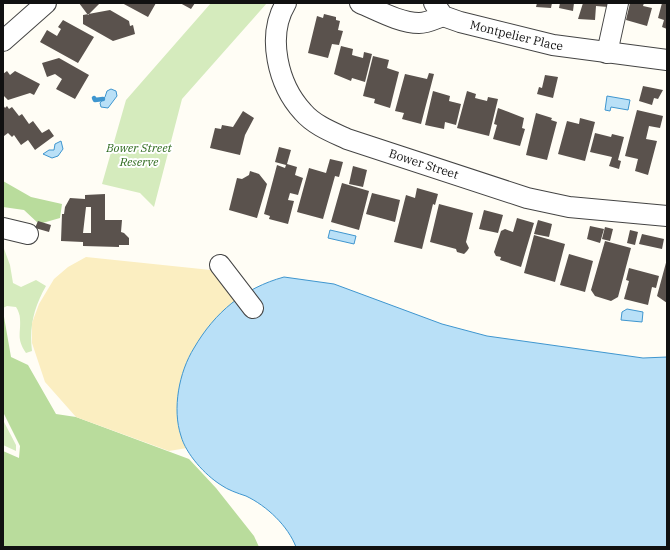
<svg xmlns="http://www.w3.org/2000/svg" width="670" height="550" viewBox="0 0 670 550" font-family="'IBM Plex Serif',serif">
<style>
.green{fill:#d5ebbd}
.forest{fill:#b9dc9c}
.sand{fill:#fbeec1}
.water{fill:#b9e0f7;stroke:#3f96cf}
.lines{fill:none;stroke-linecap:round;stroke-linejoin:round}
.stream{stroke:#3f96cf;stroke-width:4.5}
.building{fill:#5a524d;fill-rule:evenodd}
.minor-casing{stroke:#444;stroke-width:22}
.minor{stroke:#fff;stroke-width:20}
.labels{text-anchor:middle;stroke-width:4;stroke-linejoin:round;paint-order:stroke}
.street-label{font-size:12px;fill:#111;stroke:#fff}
.park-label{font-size:12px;font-style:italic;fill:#2f6b1f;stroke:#fff}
</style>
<rect width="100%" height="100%" fill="#fffdf5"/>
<path class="green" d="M211,3H267L182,99L154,207L140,193L102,184L126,100Z
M3,246L10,265L13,283L21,287L36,280L46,286C34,307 29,327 32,351L26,353C16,338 21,334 20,319C20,315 18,310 16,307L7,306L3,308Z
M3,420L16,445V451L3,445Z"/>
<path class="forest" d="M3,181L31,197L62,204L60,218L39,224L24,210L3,207Z
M3,311L11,357L28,365L56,414L76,417L189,459L216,488L254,536L259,547H3V451L19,458L20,446L3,412Z"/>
<path class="sand" d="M86,257L230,272L264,317L215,455L187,448L169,451L76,417L45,382L32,343V323L39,304L54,279L68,267Z"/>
<path class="water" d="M111,89L116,91L117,96L108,108L101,107L100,103L105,97L107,91Z
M607,96L630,100L628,110L611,107L610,111L605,110Z
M61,141L63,149L58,156L52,158L43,154L49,150H54L55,144Z
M330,230L356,236L354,244L328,238Z
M284,277L334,284L442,324L487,336L643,358L667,357V547H296C288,526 267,506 246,496C237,493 228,490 221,485C205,475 186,454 181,436C172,409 179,372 194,348C215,312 244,288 284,277Z
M627,309L643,312L642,322L621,320L622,312Z"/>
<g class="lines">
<path class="stream" d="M94,98L95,100L103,99"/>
</g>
<path class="building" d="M79,3H100L88,15Z
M122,3H156L148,17Z
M180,3H195L191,9Z
M537,3H552L551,8L536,7Z
M560,3H574L573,11L559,8Z
M583,3H609L608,7L596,6L595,20L578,19Z
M630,3H644L643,6L652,8L647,26L626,20Z
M662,3H667V29L662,27L664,20L658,18Z
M110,10L129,21L130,26L133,25L135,34L113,41L83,24V15Z
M324,14L336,17V20L340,21L338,30L343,31L339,45L332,44L328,58L308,53L317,16L323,18Z
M63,20L94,37L78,63L40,42L47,30L57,36L61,29L58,27Z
M341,46L353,49L352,55L363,58L364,52L372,54L365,82L352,78L351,81L334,74Z
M373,56L389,60L387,68L399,72L390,108L374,103L375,99L363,96Z
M59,58L89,75L75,99L56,89L62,79L55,74L47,77L42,63Z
M7,71L10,75L15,71L40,84L34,95L30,93L8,100L3,95V74Z
M429,73L434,74L421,124L402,119L404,113L395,111L405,74L427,79Z
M545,75L558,77L553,98L537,94L539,87L542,88Z
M643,86L663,90L658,99L654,98L652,105L639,101Z
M433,91L450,96L449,101L461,104L456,125L445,122L444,129L425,125Z
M467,91L476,94L475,98L487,101L488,97L498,99L489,136L457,128Z
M3,105L5,108L7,106L9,109L12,107L19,116L22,114L29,124L33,121L42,133L49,129L54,136L35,150L28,140L21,145L14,135L12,137L8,133L4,136Z
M498,108L524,118L522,128L525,129L520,146L493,139L497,125L494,124Z
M637,110L663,116L660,128L649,126L646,139L657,141L648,175L635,171L638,159L625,156Z
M243,111L254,118L245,135L240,155L210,148L215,128L221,129L222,125L233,127Z
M536,113L552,118L551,120L557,122L547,160L526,155Z
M580,118L595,122L585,161L558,154L567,121L579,124Z
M595,133L611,137L612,134L624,137L618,160L621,161L619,169L609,166L612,157L590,152Z
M279,147L291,150L287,164L297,167L295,175L303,178L298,195L290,193L288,200L294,201L288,224L269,219L270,216L264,214L277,165L285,168L286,165L275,162Z
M330,159L343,162L339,177L335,176L323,219L297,212L309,168L326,173Z
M353,166L367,170L363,187L349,184Z
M250,171L259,174L267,184L257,218L229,210L237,178L242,179L249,175Z
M342,183L369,191L359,230L331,222Z
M417,188L438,194L435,205L433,204L422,249L394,242L406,195L415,198Z
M372,193L400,200L395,222L366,214Z
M105,194V220H122L121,232L124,233L129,238V245H119V247L83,246V242L61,241L62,214H64L65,207L70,198L85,199V195ZM86,207H91V233H83Z
M439,204L473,213L466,242L469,248L467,251L464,254L457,252L456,249L430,242Z
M484,210L503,215L498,233L479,229Z
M517,218L534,223L521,267L500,260L501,257L496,256L494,252L501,231L505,229L513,232Z
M538,220L552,224L549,237L534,234Z
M38,221L51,225L49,232L35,228Z
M590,226L604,229L600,243L587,239Z
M605,227L613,229L610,241L602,239Z
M630,230L638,232L635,245L627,243Z
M642,234L664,239L662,249L639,244Z
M534,235L565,244L555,282L524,273Z
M605,241L631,248L618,297L611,301L595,296L591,290Z
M569,254L593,261L585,292L560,285Z
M667,259V303L657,296Z
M629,268L659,276L656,288L652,287L648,305L624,299L629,281L626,280Z"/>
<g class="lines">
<g class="minor-casing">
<g id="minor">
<path id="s1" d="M286,3C266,36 278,85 303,112C314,125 332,132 347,139L527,198L569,207L667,216"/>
<path d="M360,3C377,10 400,23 419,23C427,23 435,19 443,16"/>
<path id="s2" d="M434,3L443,16L460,22L553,45L667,60"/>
<path d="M3,41L46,3"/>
<path d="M607,53L618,3"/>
<path d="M3,228L28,234"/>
<path d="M220,265L253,308"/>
</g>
</g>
<use href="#minor" class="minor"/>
</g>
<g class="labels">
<g class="street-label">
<text dy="4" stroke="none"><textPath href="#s2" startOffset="92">Montpelier Place</textPath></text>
<text dy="4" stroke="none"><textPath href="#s1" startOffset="250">Bower Street</textPath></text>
</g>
<g class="park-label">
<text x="139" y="152">Bower Street<tspan x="139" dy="14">Reserve</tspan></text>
</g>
</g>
<rect width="670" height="550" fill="none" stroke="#111111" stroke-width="8"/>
</svg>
